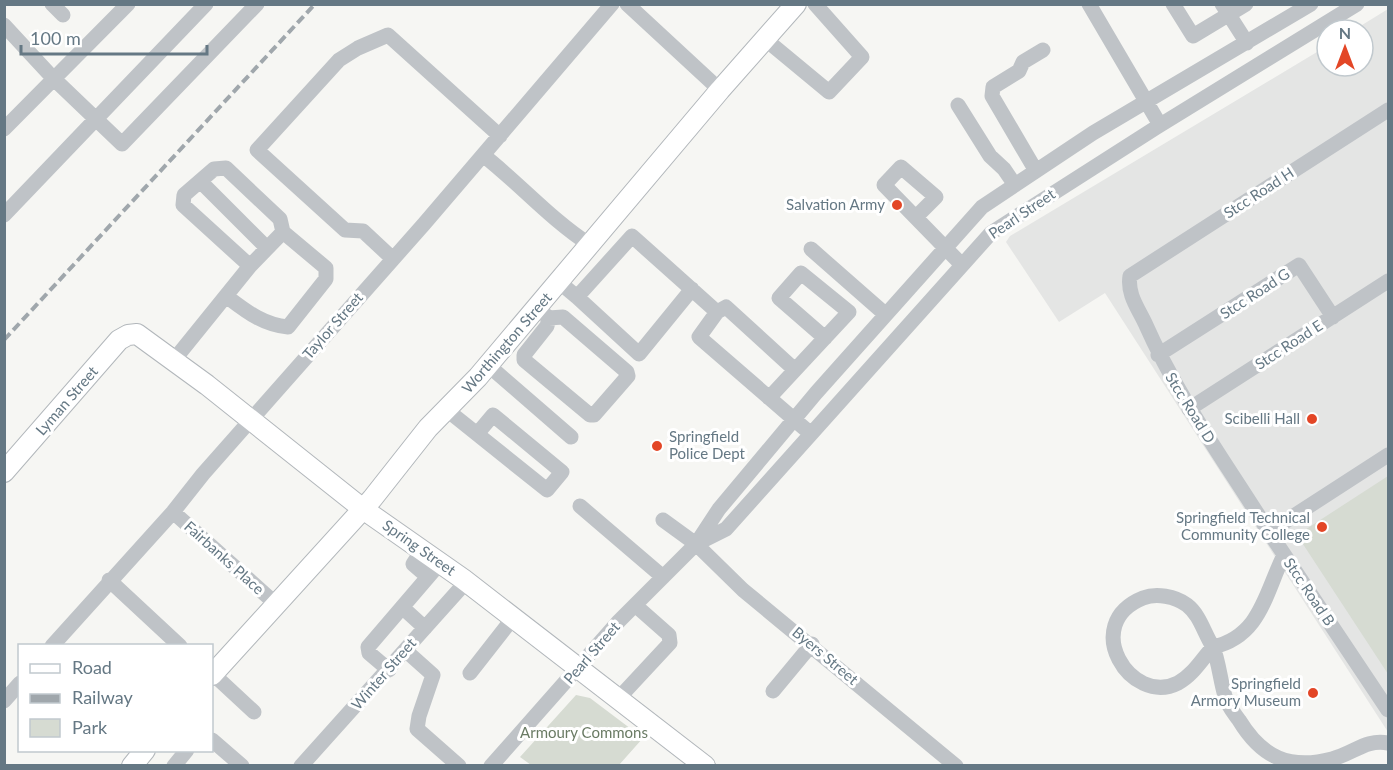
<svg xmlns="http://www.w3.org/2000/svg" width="1393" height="770" viewBox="0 0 1393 770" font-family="Lato,sans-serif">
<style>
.built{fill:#e4e5e4}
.green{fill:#d6dbd2}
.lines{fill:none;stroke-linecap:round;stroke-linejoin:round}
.major-casing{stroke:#b2b7bb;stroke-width:22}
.minor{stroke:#bfc3c7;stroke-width:15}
.major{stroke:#fff;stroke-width:20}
.rail{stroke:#a0a7ac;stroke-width:4;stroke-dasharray:9 4.5;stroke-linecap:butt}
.poi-dot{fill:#e34626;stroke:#fff;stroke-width:2}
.labels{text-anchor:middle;stroke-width:6;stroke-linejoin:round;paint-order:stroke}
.street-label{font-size:15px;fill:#657884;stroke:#fff}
.poi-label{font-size:15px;fill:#657884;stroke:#fff;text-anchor:end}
.park-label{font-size:15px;fill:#6a7b64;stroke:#fff}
</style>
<rect width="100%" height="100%" fill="#f6f6f3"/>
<path class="built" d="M1388,9V732L1105,293L1059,322L1006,242L1010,236L1327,46V66H1363V30H1354Z"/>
<path class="green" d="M1388,476V674L1297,535Z
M576,695L590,698L643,738L619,765H531L520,757Z"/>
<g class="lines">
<g class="major-casing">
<path id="major" d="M4,472L119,340L128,335L137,334L207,385L363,509L463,579L705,766
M212,675L372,499L428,428L478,377L720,90L796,4
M132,766L145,750"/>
</g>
<path class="minor" d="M52,4L63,15
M627,4L720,90
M1089,4L1160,125
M1173,4L1193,36L1246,4
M1222,4L1247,43
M4,25L53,78L122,144L257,4
M765,39L829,92L862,57L815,4
M958,105L990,156L1004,169L1015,185
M4,129L128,4
M483,155C520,184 550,219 590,245
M1036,171L992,96L993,87L1019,71L1023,62L1043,50
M200,181L267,248
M4,215L206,4
M917,216L936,197L901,167L884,185L962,265
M811,249L885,314
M393,259L363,231L345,230L257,150L339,60L358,48L388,35L500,136
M559,282L577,297L632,236L717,312L699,337L811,434
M226,296C246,311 263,325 288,327L326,279V268L283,232L280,219L226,168L214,169L184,195L183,205L250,266
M577,297L639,354L692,289
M537,308L549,318L563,317L627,372L628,376L594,415H590L524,360V355L547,326L549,318
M717,312L726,307L795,370L849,312L801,273L779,298L825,338
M1158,355L1299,265L1333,317
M174,360L250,266L283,232
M488,365L571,437
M769,398L795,370
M1189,409L1388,281
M447,410L547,490L562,472L493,415L477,434
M1388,455L1269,532L1388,710
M580,506L663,577
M173,512L276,604
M663,520L696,544L743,590L956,766
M1269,532C1226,463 1178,398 1145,323C1138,308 1127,294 1130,276L1388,110
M698,543L726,529L991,233L1157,127L1357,4
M422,550L413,564L428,577
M1284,555C1265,593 1261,636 1213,647C1204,633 1200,615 1187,605C1175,596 1156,593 1143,598C1079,624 1131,707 1178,683C1193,675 1202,659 1213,647C1219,663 1220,679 1225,696C1227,705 1234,713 1239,720C1262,758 1290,770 1332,759C1355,753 1365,739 1388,743
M109,580L180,646
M402,607L425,628
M52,646L173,512L203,474L424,224L612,4
M405,650L433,675L419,716L417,729L459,766
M389,670L369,653L368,647L440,563
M470,673L513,618
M213,674L254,712
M773,691L812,644
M617,700L670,643L669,635L635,605
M4,701L20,683
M212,740L242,766
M174,766L187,750
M301,766L466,582
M491,766L619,621L696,544L719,509L816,393L982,207L1093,133L1311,4"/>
<use href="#major" class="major"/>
<path class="rail" d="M4,340L315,4"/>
</g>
<g class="poi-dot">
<circle cx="897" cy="205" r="6"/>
<circle cx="1312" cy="419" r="6"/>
<circle cx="657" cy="446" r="6"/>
<circle cx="1322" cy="527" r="6"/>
<circle cx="1313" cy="693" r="6"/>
</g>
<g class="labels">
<g class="street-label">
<text transform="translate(1259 193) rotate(-33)" y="5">Stcc Road H</text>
<text transform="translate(1022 214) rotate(-34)" y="5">Pearl Street</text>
<text transform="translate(1255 294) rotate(-33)" y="5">Stcc Road G</text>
<text transform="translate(333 326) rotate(-49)" y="5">Taylor Street</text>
<text transform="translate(507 343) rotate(-49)" y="5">Worthington Street</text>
<text transform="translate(1289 345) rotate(-33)" y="5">Stcc Road E</text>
<text transform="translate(67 401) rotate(-49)" y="5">Lyman Street</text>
<text transform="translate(1190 408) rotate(58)" y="5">Stcc Road D</text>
<text transform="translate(419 548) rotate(35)" y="5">Spring Street</text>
<text transform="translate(224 558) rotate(42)" y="5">Fairbanks Place</text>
<text transform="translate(1309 592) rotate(56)" y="5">Stcc Road B</text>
<text transform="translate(592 653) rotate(-49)" y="5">Pearl Street</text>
<text transform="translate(825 656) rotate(40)" y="5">Byers Street</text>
<text transform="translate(384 674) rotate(-49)" y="5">Winter Street</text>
</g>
<g class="poi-label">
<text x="885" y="210">Salvation Army</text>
<text x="1300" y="424">Scibelli Hall</text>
<text x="669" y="442" text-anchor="start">Springfield<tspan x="669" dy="17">Police Dept</tspan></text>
<text x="1310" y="523">Springfield Technical<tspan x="1310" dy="17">Community College</tspan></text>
<text x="1301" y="689">Springfield<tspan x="1301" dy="17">Armory Museum</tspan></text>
</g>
<g class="park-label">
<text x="584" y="738">Armoury Commons</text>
</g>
</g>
<rect width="1393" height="770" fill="none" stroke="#657884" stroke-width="12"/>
<rect x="18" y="644" width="195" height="108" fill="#ffffff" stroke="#c1c9ce" stroke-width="1.5"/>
<rect x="30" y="664" width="30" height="9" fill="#ffffff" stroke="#c1c9ce" stroke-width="1.5"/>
<text x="72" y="674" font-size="18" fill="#657884">Road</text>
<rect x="30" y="694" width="30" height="9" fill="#a0a7ac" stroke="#c1c9ce" stroke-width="1.5"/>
<text x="72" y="704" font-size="18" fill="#657884">Railway</text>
<rect x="30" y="719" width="30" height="18" fill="#d6dbd2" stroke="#c1c9ce" stroke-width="1.5"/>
<text x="72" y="734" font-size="18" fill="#657884">Park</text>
<g transform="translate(1345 48)"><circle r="28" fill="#ffffff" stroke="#c1c9ce" stroke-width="1.5"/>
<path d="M0-4.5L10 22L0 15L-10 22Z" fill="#e34626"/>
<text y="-9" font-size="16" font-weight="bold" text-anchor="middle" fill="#657884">N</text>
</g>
<path d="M21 45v9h186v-9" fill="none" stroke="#657884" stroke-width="3"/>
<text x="30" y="45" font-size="18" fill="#657884" stroke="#ffffff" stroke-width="4.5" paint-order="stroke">100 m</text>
</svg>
